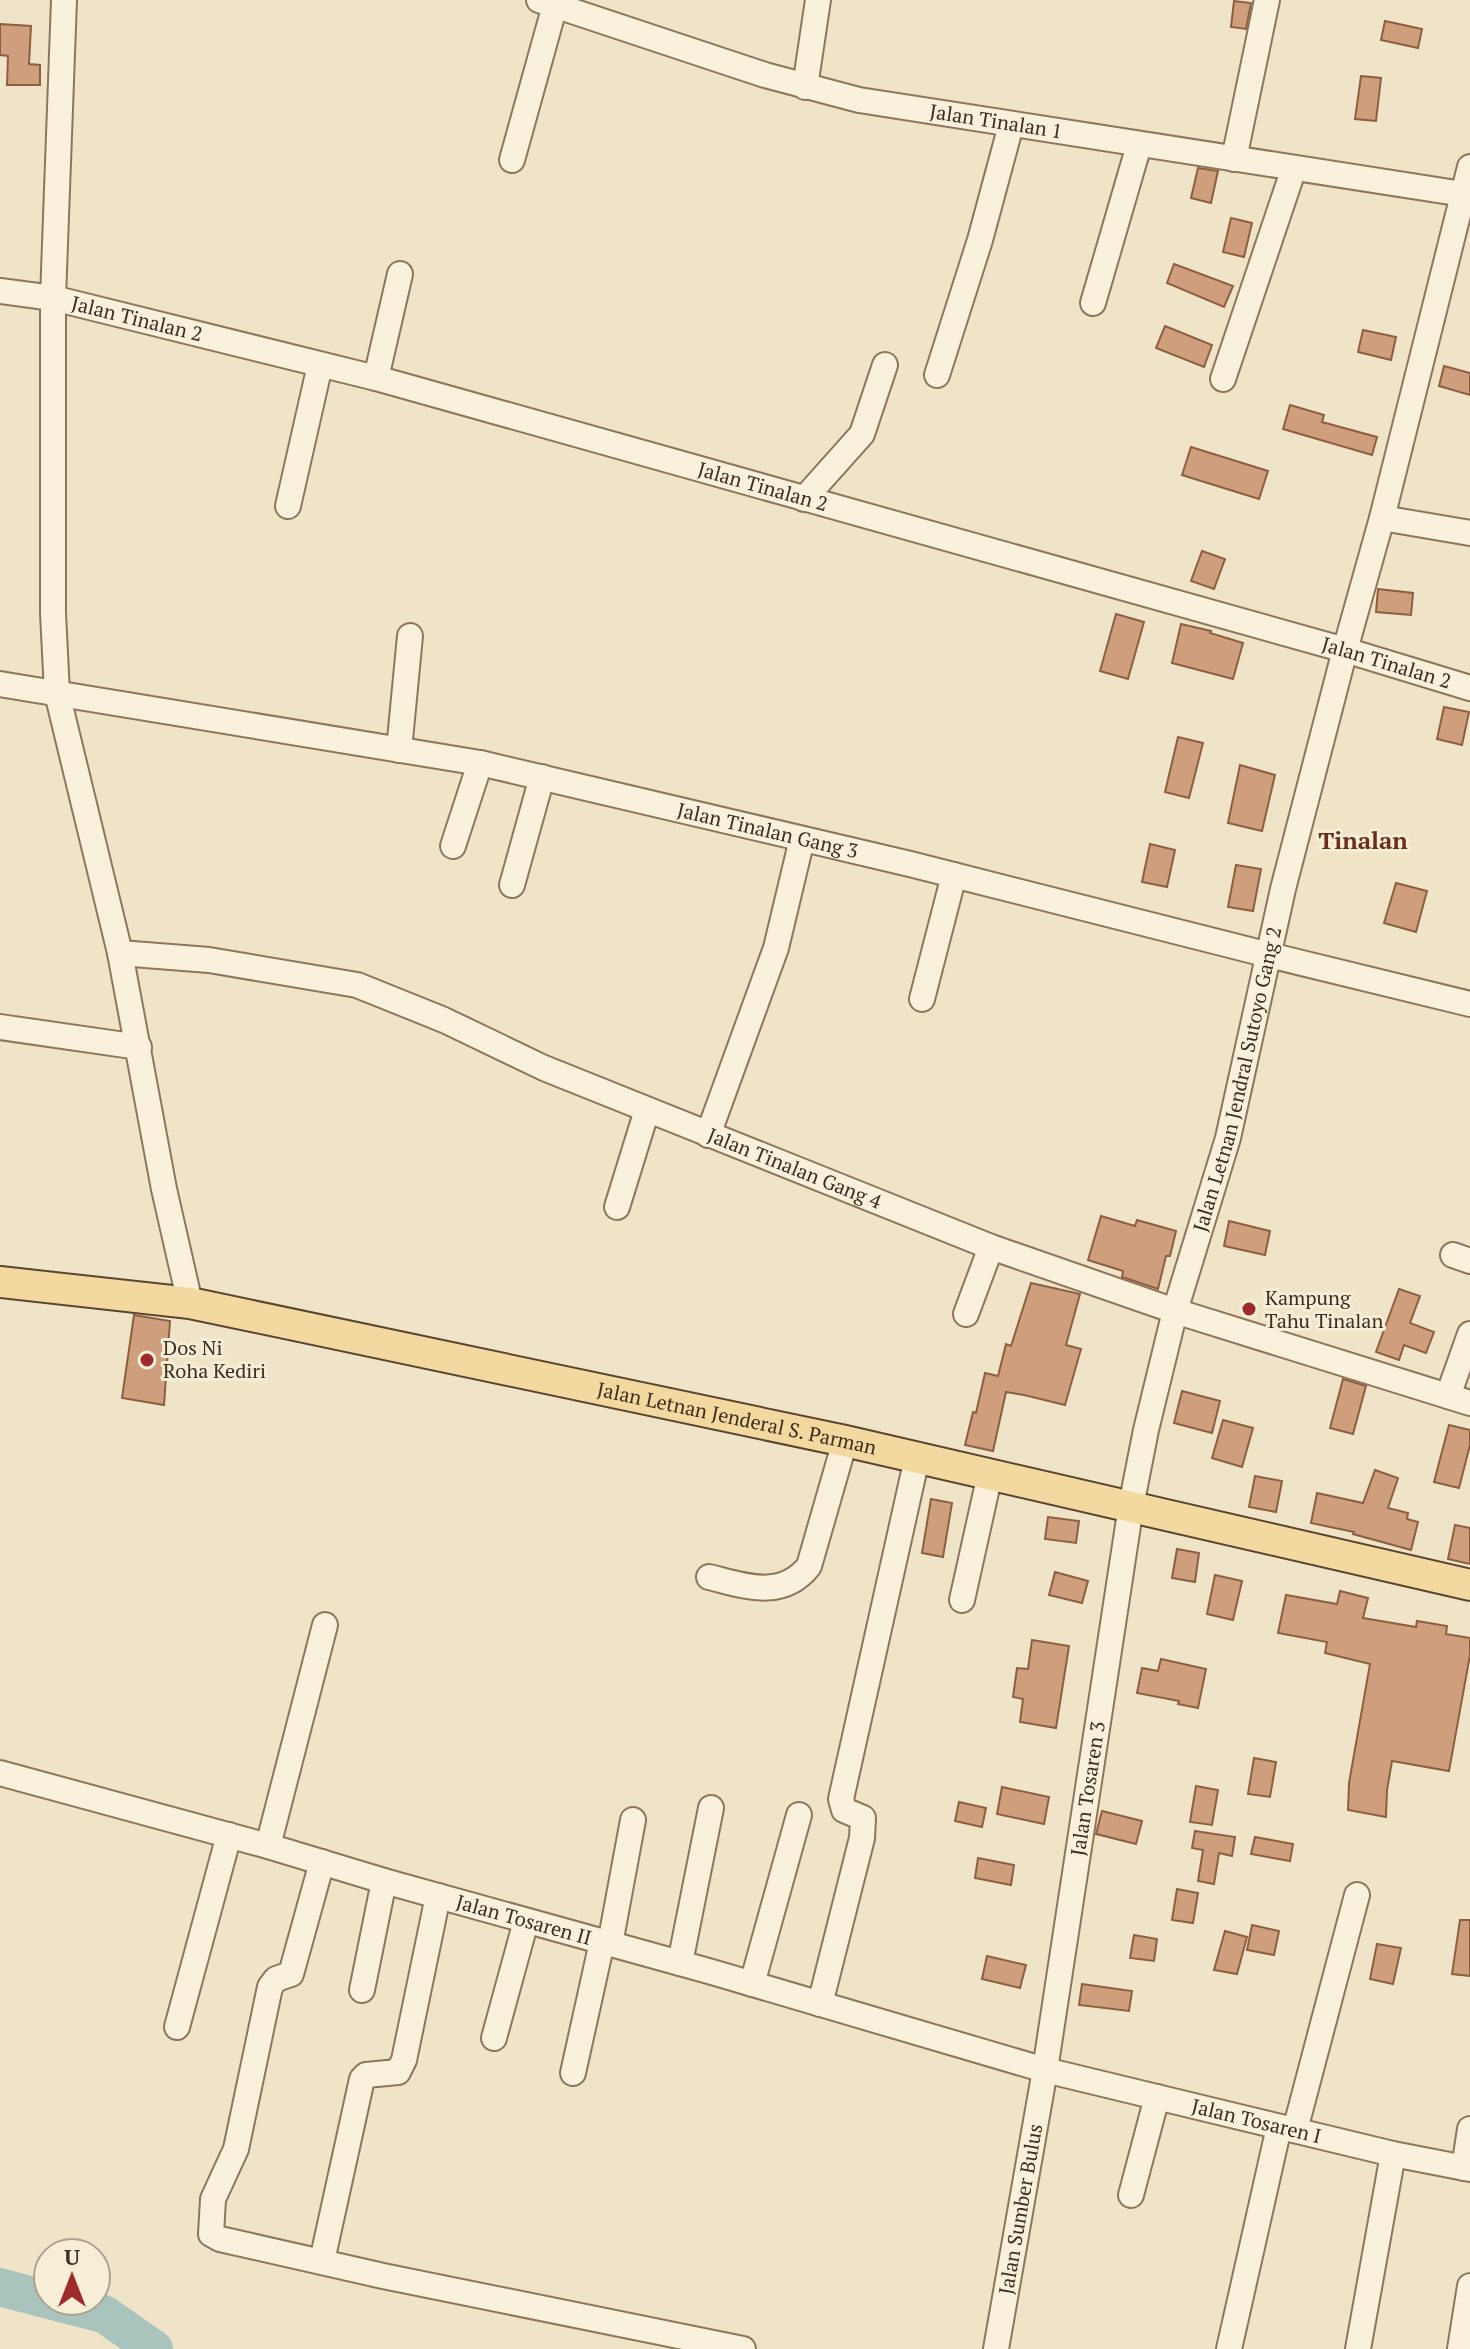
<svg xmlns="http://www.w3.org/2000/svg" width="1470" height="2349" viewBox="0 0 1470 2349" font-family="'PT Serif',serif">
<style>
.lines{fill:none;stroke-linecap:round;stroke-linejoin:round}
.river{stroke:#a9c4bc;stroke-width:38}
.building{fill:#cf9f7d;stroke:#8d5f41;stroke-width:2}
.minor-casing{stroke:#8d765c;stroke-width:28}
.major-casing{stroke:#5b4430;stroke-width:34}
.minor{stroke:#faf1dc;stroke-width:24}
.major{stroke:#f3d9a0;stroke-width:30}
.poi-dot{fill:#9e2a2b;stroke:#f7eed8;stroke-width:3}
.labels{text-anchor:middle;stroke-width:6;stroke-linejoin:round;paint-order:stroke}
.street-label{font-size:20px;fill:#3d2e20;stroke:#f7eed8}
.poi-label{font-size:20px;fill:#3d2e20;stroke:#f7eed8;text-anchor:start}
.quarter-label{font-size:24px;font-weight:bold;fill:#6b2e1e;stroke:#f7eed8}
</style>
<rect width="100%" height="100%" fill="#f0e4c8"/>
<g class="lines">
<path class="river" d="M0,2287L48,2300
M53,2301L104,2314L154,2349"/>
</g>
<path class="building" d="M1234,1L1251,3L1246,29L1231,27Z
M1385,21L1422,29L1418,48L1381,40Z
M0,24L31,26L29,64L40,65V85H7L8,56L0,55Z
M1361,76L1381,78L1376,121L1355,119Z
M1198,168L1218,171L1211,203L1191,198Z
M1231,218L1252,223L1244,257L1223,252Z
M1174,264L1233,286L1224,307L1167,283Z
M1165,326L1212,345L1204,367L1156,348Z
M1363,330L1396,337L1391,360L1358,352Z
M1444,366L1470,373V395L1439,386Z
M1290,405L1324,415L1322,422L1377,437L1372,455L1283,429Z
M1191,447L1268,471L1259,499L1182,475Z
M1202,551L1225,559L1214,589L1191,581Z
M1378,589L1413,593L1411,615L1376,612Z
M1116,614L1144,622L1128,679L1100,671Z
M1181,624L1211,631L1210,633L1243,643L1233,679L1172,663Z
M1444,707L1469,712L1462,745L1437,739Z
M1178,737L1203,743L1189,798L1165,792Z
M1240,765L1275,775L1262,831L1228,823Z
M1150,844L1175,850L1167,887L1142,882Z
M1236,865L1261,869L1253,911L1228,907Z
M1396,883L1427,891L1416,932L1384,923Z
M1101,1216L1135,1226L1137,1220L1176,1231L1170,1256H1166L1158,1289L1122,1277L1123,1271L1088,1260Z
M1229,1221L1270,1231L1265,1255L1224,1246Z
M1031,1283L1080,1294L1066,1345L1081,1349L1065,1405L1024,1395L1006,1392L993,1451L965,1445L973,1412L976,1413L985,1373L998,1376L1006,1344L1011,1346Z
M1399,1289L1420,1296L1410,1323L1434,1332L1426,1353L1404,1345L1399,1360L1376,1352Z
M134,1315L170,1321L164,1405L122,1398Z
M1343,1379L1366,1386L1353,1434L1330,1428Z
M1182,1391L1220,1401L1212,1433L1174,1423Z
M1223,1420L1253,1428L1242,1467L1212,1458Z
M1449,1425L1470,1430V1445L1459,1488L1434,1482Z
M1375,1470L1398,1478L1388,1508L1408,1513L1407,1519L1418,1522L1411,1550L1353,1534L1354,1532L1311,1523L1317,1493L1363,1503Z
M1255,1476L1282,1481L1276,1512L1249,1507Z
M931,1499L952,1503L943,1557L922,1553Z
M1048,1517L1079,1521L1076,1543L1045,1539Z
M1455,1525L1470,1528V1564L1448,1559Z
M1177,1549L1199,1553L1195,1582L1172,1578Z
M1055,1572L1088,1581L1082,1603L1049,1595Z
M1215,1575L1242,1581L1233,1620L1207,1614Z
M1340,1591L1368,1598L1363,1618L1416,1627L1417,1621L1447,1626L1446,1634L1470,1638V1655L1449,1771L1392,1761L1387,1790L1386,1817L1348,1810L1349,1783L1370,1664L1325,1653L1327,1642L1278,1633L1286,1595L1337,1604Z
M1032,1640L1069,1646L1056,1728L1020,1722L1023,1699L1013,1697L1017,1668L1028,1669Z
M1161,1659L1206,1669L1198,1708L1178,1704L1179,1701L1137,1693L1142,1668L1158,1671Z
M1254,1758L1276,1762L1270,1797L1248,1794Z
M1196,1786L1218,1790L1212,1825L1190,1822Z
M1002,1787L1049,1797L1044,1824L997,1814Z
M959,1802L986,1808L982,1827L955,1821Z
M1102,1811L1142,1821L1136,1844L1096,1834Z
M1195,1831L1235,1837L1232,1856L1219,1853L1214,1884L1198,1881L1203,1850L1192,1848Z
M1255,1837L1293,1844L1290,1861L1251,1854Z
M978,1858L1014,1865L1011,1885L975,1878Z
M1177,1889L1198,1893L1193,1923L1172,1920Z
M1460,1920H1470V1976L1452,1974Z
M1252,1925L1279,1931L1274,1955L1247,1950Z
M1225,1931L1247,1937L1237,1974L1214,1970Z
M1134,1935L1157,1939L1154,1961L1130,1958Z
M1377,1944L1401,1948L1393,1984L1370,1979Z
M987,1956L1026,1965L1020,1988L982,1979Z
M1082,1984L1132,1991L1129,2011L1079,2005Z"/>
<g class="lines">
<g class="minor-casing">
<g id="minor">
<path d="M64,0L53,298V613L57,693L120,953L164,1189L190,1303"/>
<path id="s1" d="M539,0L765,75L859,100L1463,194"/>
<path d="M805,87L818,0"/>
<path d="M1234,159L1267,0"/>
<path d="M512,160L555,5"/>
<path id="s2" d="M0,291L53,298L376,378L1345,650L1470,688"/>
<path d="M1093,303L1139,145"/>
<path d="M937,375L980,240L1011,125"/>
<path d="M376,378L400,274"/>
<path d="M1223,379L1294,168"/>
<path d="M804,499L862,434L885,365"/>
<path d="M288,506L320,365"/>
<path d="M1382,518L1470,533"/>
<path id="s3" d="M0,684L480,763L910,864L1269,955L1470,1004"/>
<path d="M399,750L410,636"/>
<path d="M453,846L480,763"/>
<path d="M512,885L542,777"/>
<path id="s4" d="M120,953L209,960L357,985L444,1020L544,1068L991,1247L1175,1311L1470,1403"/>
<path d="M922,999L954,875"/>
<path d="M0,1027L139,1047"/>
<path d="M708,1135L776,948L802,839"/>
<path d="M617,1207L647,1110"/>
<path d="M1453,1255L1470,1261"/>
<path d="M966,1314L991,1247"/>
<path d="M1448,1396L1470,1334"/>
<path d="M709,1577C745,1586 782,1600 809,1566L845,1441"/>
<path d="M962,1600L990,1474"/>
<path id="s5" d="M0,1773L268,1846L384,1881L712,1972L1045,2070L1393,2154L1470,2169"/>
<path d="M268,1846L325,1625"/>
<path d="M322,1862L291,1974L276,1979L270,1987L236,2149L213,2199L211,2234L220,2239L383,2276L743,2349"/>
<path d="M610,1944L633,1820"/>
<path d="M680,1963L711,1808"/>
<path d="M752,1984L799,1815"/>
<path d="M362,1990L384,1881"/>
<path d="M820,2004L862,1838L863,1818L844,1810L841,1799L917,1458"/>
<path d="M177,2027L229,1835"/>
<path d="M494,2038L526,1921"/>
<path d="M573,2073L602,1942"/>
<path d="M1295,2130L1357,1895"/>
<path d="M1464,2168L1470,2129"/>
<path d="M1131,2195L1157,2097"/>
<path d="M322,2261L362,2079L366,2075L398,2072L404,2060L438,1896"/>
<path id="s6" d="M996,2349L1045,2070L1131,1506L1146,1430L1175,1311L1228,1138L1283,889L1345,650L1382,518L1470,167"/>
<path d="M1229,2349L1279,2127"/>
<path d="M1358,2349L1393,2154"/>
<path d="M1460,2349L1470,2286"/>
</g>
</g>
<g class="major-casing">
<g id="major">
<path id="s7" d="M0,1282L190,1303L845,1441L1470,1585"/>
</g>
</g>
<use href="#minor" class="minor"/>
<use href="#major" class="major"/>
</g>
<g class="poi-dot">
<circle cx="1249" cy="1309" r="8"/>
<circle cx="147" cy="1360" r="8"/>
</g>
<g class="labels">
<g class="street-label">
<text dy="7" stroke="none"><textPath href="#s1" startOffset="474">Jalan Tinalan 1</textPath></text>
<text dy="7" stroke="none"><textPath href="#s2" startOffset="140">Jalan Tinalan 2</textPath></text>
<text dy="7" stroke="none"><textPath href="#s2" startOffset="788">Jalan Tinalan 2</textPath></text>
<text dy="7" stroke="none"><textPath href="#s2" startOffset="1436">Jalan Tinalan 2</textPath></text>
<text dy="7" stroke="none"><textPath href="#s3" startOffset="782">Jalan Tinalan Gang 3</textPath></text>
<text dy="7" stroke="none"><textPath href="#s6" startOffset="1294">Jalan Letnan Jendral Sutoyo Gang 2</textPath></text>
<text dy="7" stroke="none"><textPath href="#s4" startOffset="714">Jalan Tinalan Gang 4</textPath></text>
<text dy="7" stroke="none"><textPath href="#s7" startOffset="750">Jalan Letnan Jenderal S. Parman</textPath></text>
<text dy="7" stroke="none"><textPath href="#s6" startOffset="568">Jalan Tosaren 3</textPath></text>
<text dy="7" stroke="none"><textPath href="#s5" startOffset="544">Jalan Tosaren II</textPath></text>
<text dy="7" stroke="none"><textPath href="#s5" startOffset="1304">Jalan Tosaren I</textPath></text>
<text dy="7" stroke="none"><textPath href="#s6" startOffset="142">Jalan Sumber Bulus</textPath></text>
</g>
<g class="poi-label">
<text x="1265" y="1305">Kampung<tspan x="1265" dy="23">Tahu Tinalan</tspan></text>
<text x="163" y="1355">Dos Ni<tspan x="163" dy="23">Roha Kediri</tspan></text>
</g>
<g class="quarter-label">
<text x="1363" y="849">Tinalan</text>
</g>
</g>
<g transform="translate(72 2277)"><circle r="38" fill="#f7eed8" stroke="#ada18e" stroke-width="2"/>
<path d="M0-6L14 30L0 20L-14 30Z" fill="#9e2a2b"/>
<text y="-12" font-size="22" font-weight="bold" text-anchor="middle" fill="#3d2e20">U</text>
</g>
</svg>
